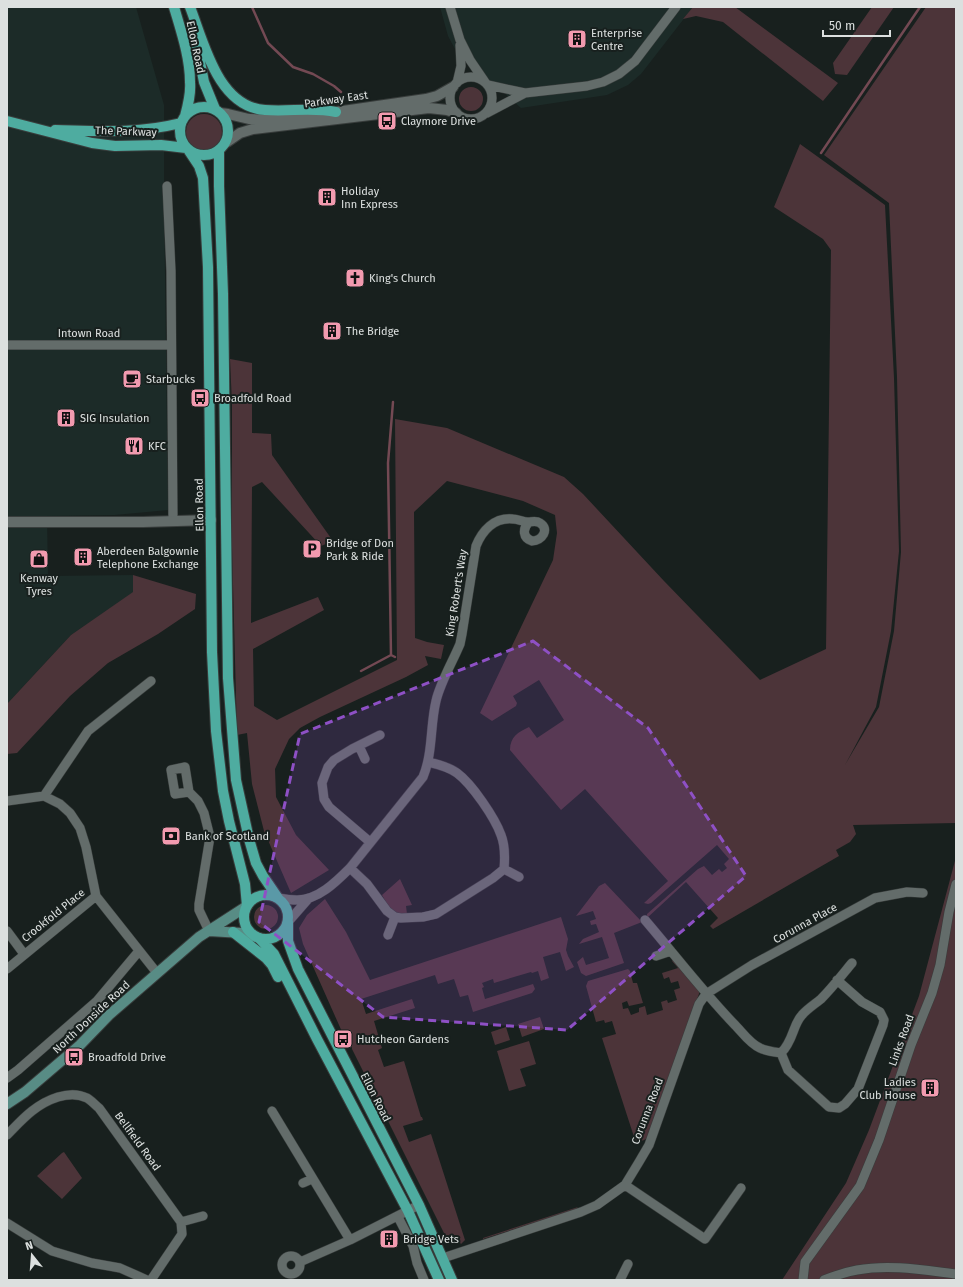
<svg xmlns="http://www.w3.org/2000/svg" width="963" height="1287" viewBox="0 0 963 1287" font-family="'Fira Sans',sans-serif">
<style>
.built{fill:#1c2b28}
.green{fill:#4c3439}
.lines{fill:none;stroke-linecap:round;stroke-linejoin:round}
.stream{stroke:#734953;stroke-width:2.5}
.minor-casing{stroke:#383d3c;stroke-width:10}
.tertiary-casing{stroke:#383d3c;stroke-width:12}
.secondary-casing{stroke:#383d3c;stroke-width:12}
.primary-casing{stroke:#383d3c;stroke-width:12}
.minor{stroke:#636c6a;stroke-width:9}
.tertiary{stroke:#636c6a;stroke-width:10}
.secondary{stroke:#588c85;stroke-width:10}
.primary{stroke:#4eaca0;stroke-width:10}
.marked{fill:#8e50c5;fill-opacity:0.2;stroke:#8e50c5;stroke-width:3;stroke-dasharray:8 5;stroke-linejoin:round}
.labels{text-anchor:middle;stroke-width:4;stroke-linejoin:round;paint-order:stroke}
.poi-label{font-size:11px;fill:#dce0df;stroke:#18201e;text-anchor:start}
.street-label{font-size:11px;fill:#dce0df;stroke:#18201e}
</style>
<rect width="100%" height="100%" fill="#18201e"/>
<path class="built" d="M7,7H136L164,105V195L168,510L115,515L47,516L48,576L133,575L134,592L71,635L7,704Z
M440,7H693L641,74L628,85L607,95L521,108L455,49L448,36Z"/>
<path class="green" d="M693,7H735L838,83L823,101L723,22L696,16L683,19Z
M872,7H894L847,75L835,74L833,63Z
M926,7H956V823L853,825L856,834L850,842L836,850L839,856L713,929L710,926L718,918L686,882L647,918V914L698,869L704,866L712,875L719,869L722,872L727,868L724,864L729,859L717,845L651,903L648,904L644,903L668,881L585,789L561,810L510,750C510,737 518,732 529,727L537,738L564,720L539,680L513,696L517,703L516,706L492,721L480,713L553,560L557,533L555,515L523,501L447,481L414,512L415,638L427,642L444,645L441,659L425,656L428,665L406,677L320,717L300,728L289,739L275,769L276,797L296,835L329,870L291,893L264,831L252,784L247,733L237,735L232,547V405L230,359L252,363V433L271,434L272,455L333,541L321,546L262,482L252,487L251,623L318,597L324,610L253,649L254,706L277,720L397,660L395,419L447,428L564,477L583,494L664,581L760,680L826,649L831,250L823,239L774,207L800,144L885,205L894,378L899,551L891,631L876,707L845,765L879,707L894,631L901,552L897,377L889,203L824,155Z
M459 99a12 12 0 1 1 24 0a12 12 0 1 1-24 0Z
M186 132a18 18 0 1 1 36 0a18 18 0 1 1-36 0Z
M133,575L196,594L195,609L158,634L108,663L70,696L17,753L7,754V704L71,635L133,592Z
M956,857V1280H782L846,1183L869,1130L919,996Z
M400,879L412,905L406,906L407,914C394,915 388,906 382,895Z
M605,883L642,922L614,933L624,963L586,976L581,973L577,962L583,957L586,965L609,958L602,937L579,944L583,939L599,932L596,924L591,925L590,921L596,919L593,911L576,916L599,886Z
M325,899L346,932L370,980L561,917L568,939L566,950L568,956L574,967L566,971L560,952L543,957L549,978L541,981L538,971L532,973L531,972L494,983L493,979L482,983L484,987L482,988L485,999L533,984L535,989L532,993L473,1012L468,995L460,997L454,979L438,984L435,975L361,999L366,1014L412,999L415,1008L374,1021L382,1048L378,1050L384,1067L404,1061L421,1117H422L423,1120L403,1126L409,1142L431,1134L465,1240L461,1244C458,1239 452,1237 447,1239L352,1049L351,1042L346,1033L343,1034L303,944L299,928L307,915Z
M254 917a12 12 0 1 1 24 0a12 12 0 1 1-24 0Z
M674,959L700,991L647,1138C644,1141 639,1142 635,1140L602,1038L616,1034L612,1021L605,1023L604,1020L596,1022L586,986L588,981L628,969L630,971L633,983H637L643,1003L629,1006L627,1001L622,1003L623,1009L628,1008L631,1015L639,1012V1008L645,1006L647,1015L663,1010L661,1002L667,1000L668,1003L677,1000L674,990L680,988L678,981L671,983L669,977L664,979L662,973L678,968L672,961Z
M540,1017L544,1029L522,1037L518,1024Z
M506,1027L510,1040L495,1045L491,1032Z
M529,1041L536,1064L520,1069L526,1086L509,1091L497,1051Z
M64,1152L82,1178L62,1199L37,1176L62,1153Z
M578,1207L575,1210L483,1239V1238Z"/>
<g class="lines">
<path class="stream" d="M252,7L268,43L293,67L313,74L334,86L341,92
M821,153L920,7
M393,402L388,463L391,655L395,657
M361,671L391,655"/>
<g class="minor-casing">
<path id="minor" d="M450,7L460,40L470,60L485,82
M450 98a21 21 0 1 1 42 0a21 21 0 1 1-42 0Z
M457,83L461,66L460,45
M488,85L525,93L587,86L603,82L619,74L635,61L676,7
M487,113L525,93
M167,186L171,271L173,521
M7,345H171
M359,746L365,759
M189,792L175,794L171,770L185,767L189,792L198,801L204,813L210,837L199,904V910L209,931
M44,796L88,731L151,681
M7,801L44,796L60,804L70,813L80,828L86,847L96,896L157,973
M370,842L329,807L324,799L322,783L328,767L334,760L352,749L380,735
M350,868L367,884L387,911L395,917L401,918L423,917L436,914L493,878L504,869C505,858 505,845 501,835C495,818 472,784 457,773C449,767 437,764 428,762
M504,869L519,877
M278,898C284,899 290,900 297,900C318,900 336,882 350,868L423,777C433,753 430,726 436,701C440,683 453,661 460,644L462,634L476,546C482,531 494,517 513,519C518,519 523,522 528,522C532,522 536,520 540,523C550,529 542,541 532,541C523,538 522,529 529,522
M645,920C675,955 703,992 735,1025C742,1032 750,1044 760,1048C766,1051 774,1052 781,1053C794,1040 792,1026 802,1015C807,1009 815,1004 821,999C832,988 842,975 852,963
M288,922L309,898
M7,931L24,954
M388,935L395,917
M656,956L671,951
M7,969L96,896
M781,1053L788,1070L829,1107L839,1108L845,1104L858,1089L883,1025L884,1020L880,1012L862,1002L837,980
M7,1078L18,1070L97,1001L139,951
M272,1111L350,1240
M7,1135C15,1127 23,1118 32,1111C46,1100 69,1089 87,1098C91,1100 95,1105 99,1108L181,1222L182,1234L151,1280
M303,1183L312,1179
M625,1185L705,1239L741,1188
M398,1217L413,1246L417,1263L424,1280
M181,1222L203,1216
M7,1223L52,1251L92,1263L120,1268L147,1280
M282 1265a9 9 0 1 1 18 0a9 9 0 1 1-18 0Z
M443,1258L581,1212L597,1205L625,1185L639,1162L649,1145L699,1004L706,994L752,965L875,898L907,892L923,893
M300,1262L350,1240L419,1205
M620,1280L628,1264
M803,1280L805,1262L860,1186L879,1140L911,1045L932,993L940,965L949,912L956,884
M824,1280C834,1276 846,1272 857,1270C890,1264 923,1270 956,1274"/>
</g>
<g class="tertiary-casing">
<path id="tertiary" d="M220,113L228,114L249,119L269,120L336,112L426,99L437,96L453,87
M227,142L240,133L253,129L429,108L447,110L456,113
M7,522H143L211,520"/>
</g>
<g class="secondary-casing">
<path id="secondary" d="M209,931L242,933L259,938
M7,1104L25,1092L80,1045L109,1015L199,937L247,906"/>
</g>
<g class="primary-casing">
<path id="primary" d="M174,7C181,31 190,57 190,82C191,94 188,105 185,116
M190,7C204,43 218,107 265,110C289,112 312,107 336,112
M194,32L204,82L215,109
M180 131a24 24 0 1 1 48 0a24 24 0 1 1-48 0Z
M7,121L92,143L115,146L161,145L186,148
M55,130C100,131 136,134 181,123
M189,151L199,166L203,178L208,267L212,652L216,731L223,791L229,821L245,884L247,906
M219,151V186L223,294L228,678L236,780L249,839L256,863L263,876L278,898
M244 917a22 22 0 1 1 44 0a22 22 0 1 1-44 0Z
M288,922V941L298,969L419,1205L452,1280
M233,932L266,958L272,965L278,977
M259,938L274,954L317,1039L408,1211L439,1280"/>
</g>
<use href="#minor" class="minor"/>
<use href="#tertiary" class="tertiary"/>
<use href="#secondary" class="secondary"/>
<use href="#primary" class="primary"/>
</g>
<path class="marked" d="M533,641L648,728L746,876L567,1030L383,1017L259,922L300,734Z"/>
<defs>
<g id="building-square" transform="scale(1)"><rect x="-9" y="-9" width="18" height="18" rx="4" fill="#f29aaf" stroke="#18201e"/><path d="M-4-6H4V6H1V3H-1V6H-4ZM-2.5-4.3h1.7v1.8h-1.7ZM.8-4.3h1.7v1.8H.8ZM-2.5-1h1.7V.8h-1.7ZM.8-1h1.7V.8H.8Z" fill="#111"/></g>
<g id="bus-square" transform="scale(1)"><rect x="-9" y="-9" width="18" height="18" rx="4" fill="#f29aaf" stroke="#18201e"/><path d="M-5-6H5V4H4V6H2V4H-2V6H-4V4H-5ZM-3.5-4V0h7V-4ZM-3.5 1.2v1.5H-2V1.2ZM2 1.2v1.5H3.5V1.2Z" fill="#111"/></g>
<g id="church-square" transform="scale(1)"><rect x="-9" y="-9" width="18" height="18" rx="4" fill="#f29aaf" stroke="#18201e"/><path d="M-1.2-6h2.4v3.5h3.3v2.4h-3.3V6h-2.4V-.1h-3.3v-2.4h3.3Z" fill="#111"/></g>
<g id="cafe-square" transform="scale(1)"><rect x="-9" y="-9" width="18" height="18" rx="4" fill="#f29aaf" stroke="#18201e"/><path d="M-5.5-4.5H6V0H3Q3 3.5 0 3.5H-2.5Q-5.5 3.5-5.5 0ZM3-3.2v2h1.7v-2ZM-6 4.5H4V6H-6Z" fill="#111"/></g>
<g id="restaurant-square" transform="scale(1)"><rect x="-9" y="-9" width="18" height="18" rx="4" fill="#f29aaf" stroke="#18201e"/><path d="M-5-6h1v4h1v-4h1v4h1v-4h1v5L-1.5 .5V6h-2V.5L-5-1ZM5-6V6H3V1.5H1.5Q1.5-4 5-6Z" fill="#111"/></g>
<g id="parking-square" transform="scale(1)"><rect x="-9" y="-9" width="18" height="18" rx="4" fill="#f29aaf" stroke="#18201e"/><path d="M-3.5-5.5H1a3.5 3.5 0 0 1 0 7H-1V5.5H-3.5ZM-1-3.4V-.6H.8a1.4 1.4 0 0 0 0-2.8Z" fill="#111"/></g>
<g id="shop-square" transform="scale(1)"><rect x="-9" y="-9" width="18" height="18" rx="4" fill="#f29aaf" stroke="#18201e"/><path d="M-5-2.5h2.3a2.7 3.5 0 0 1 5.4 0H5L5.5 6h-11ZM-1.5-2.5h3a1.5 2.3 0 0 0-3 0Z" fill="#111"/></g>
<g id="bank-square" transform="scale(1)"><rect x="-9" y="-9" width="18" height="18" rx="4" fill="#f29aaf" stroke="#18201e"/><path d="M-6-4H6V4H-6ZM0-2.3a2.3 2.3 0 1 0 0 4.6a2.3 2.3 0 1 0 0-4.6Z" fill="#111"/></g>
</defs>
<g fill-rule="evenodd">
<use href="#building-square" x="577" y="39"/>
<use href="#bus-square" x="387" y="121"/>
<use href="#building-square" x="327" y="197"/>
<use href="#church-square" x="355" y="278"/>
<use href="#building-square" x="332" y="331"/>
<use href="#cafe-square" x="132" y="379"/>
<use href="#bus-square" x="200" y="398"/>
<use href="#building-square" x="66" y="418"/>
<use href="#restaurant-square" x="134" y="446"/>
<use href="#parking-square" x="312" y="549"/>
<use href="#building-square" x="83" y="557"/>
<use href="#shop-square" x="39" y="559"/>
<use href="#bank-square" x="171" y="836"/>
<use href="#bus-square" x="343" y="1039"/>
<use href="#bus-square" x="74" y="1057"/>
<use href="#building-square" x="930" y="1088"/>
<use href="#building-square" x="389" y="1239"/>
</g>
<g class="labels">
<g class="poi-label">
<text x="591" y="37">Enterprise<tspan x="591" dy="13">Centre</tspan></text>
<text x="401" y="125">Claymore Drive</text>
<text x="341" y="195">Holiday<tspan x="341" dy="13">Inn Express</tspan></text>
<text x="369" y="282">King's Church</text>
<text x="346" y="335">The Bridge</text>
<text x="146" y="383">Starbucks</text>
<text x="214" y="402">Broadfold Road</text>
<text x="80" y="422">SIG Insulation</text>
<text x="148" y="450">KFC</text>
<text x="326" y="547">Bridge of Don<tspan x="326" dy="13">Park &amp; Ride</tspan></text>
<text x="97" y="555">Aberdeen Balgownie<tspan x="97" dy="13">Telephone Exchange</tspan></text>
<text x="39" y="582" text-anchor="middle">Kenway<tspan x="39" dy="13">Tyres</tspan></text>
<text x="185" y="840">Bank of Scotland</text>
<text x="357" y="1043">Hutcheon Gardens</text>
<text x="88" y="1061">Broadfold Drive</text>
<text x="916" y="1086" text-anchor="end">Ladies<tspan x="916" dy="13">Club House</tspan></text>
<text x="403" y="1243">Bridge Vets</text>
</g>
<g class="street-label">
<text transform="translate(196 47) rotate(78)" y="4">Ellon Road</text>
<text transform="translate(336 99) rotate(-8)" y="4">Parkway East</text>
<text transform="translate(126 131) rotate(2)" y="4">The Parkway</text>
<text x="89" y="337">Intown Road</text>
<text transform="translate(199 505) rotate(-91)" y="4">Ellon Road</text>
<text transform="translate(456 593) rotate(-81)" y="4">King Robert's Way</text>
<text transform="translate(53 915) rotate(-39)" y="4">Crookfold Place</text>
<text transform="translate(805 923) rotate(-29)" y="4">Corunna Place</text>
<text transform="translate(91 1017) rotate(-43)" y="4">North Donside Road</text>
<text transform="translate(901 1040) rotate(-70)" y="4">Links Road</text>
<text transform="translate(376 1097) rotate(63)" y="4">Ellon Road</text>
<text transform="translate(647 1111) rotate(-69)" y="4">Corunna Road</text>
<text transform="translate(138 1141) rotate(54)" y="4">Bellfield Road</text>
</g>
</g>
<rect width="963" height="1287" fill="none" stroke="#dce0df" stroke-width="16"/>
<g transform="translate(32 1255) rotate(343)" stroke="#18201e" stroke-width="3" paint-order="stroke">
<path d="M0-3L7 15L0 10L-7 15Z" fill="#dce0df"/>
<text y="-6" font-size="11" font-weight="bold" text-anchor="middle" fill="#dce0df">N</text>
</g>
<path d="M823 30v6h67v-6" fill="none" stroke="#dce0df" stroke-width="2"/>
<text x="829" y="30" font-size="12" fill="#dce0df" stroke="#18201e" stroke-width="3" paint-order="stroke">50 m</text>
</svg>
